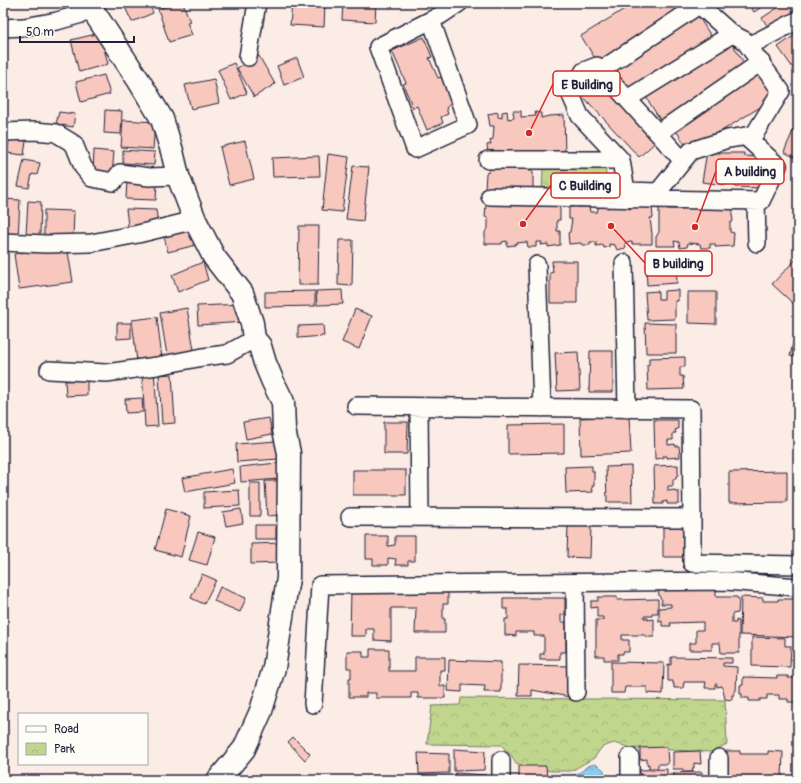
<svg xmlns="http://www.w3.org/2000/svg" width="801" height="783" viewBox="0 0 801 783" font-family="Pangolin,sans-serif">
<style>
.park{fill:url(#park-crowns);stroke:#717c64}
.water{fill:url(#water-ripples);stroke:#6288a6}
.building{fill:#f8c8be;stroke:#22223b}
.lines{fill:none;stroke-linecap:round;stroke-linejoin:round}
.street-casing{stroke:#22223b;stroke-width:20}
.secondary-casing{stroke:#22223b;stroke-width:25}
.street{stroke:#fdfcf7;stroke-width:17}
.secondary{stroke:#fdfcf7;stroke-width:22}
.leader{fill:none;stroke:#d62828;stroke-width:1.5}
.callout-dot{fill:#d62828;stroke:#fdfcf7;stroke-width:1.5}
.callout{fill:#fdfcf7;stroke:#d62828;stroke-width:1.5}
.callout-label{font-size:13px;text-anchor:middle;font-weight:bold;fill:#22223b}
</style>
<defs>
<pattern id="park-crowns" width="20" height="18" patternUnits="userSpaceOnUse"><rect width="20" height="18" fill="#c0d68c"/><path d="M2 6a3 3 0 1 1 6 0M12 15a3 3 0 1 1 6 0" fill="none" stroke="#a5b77a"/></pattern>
<pattern id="water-ripples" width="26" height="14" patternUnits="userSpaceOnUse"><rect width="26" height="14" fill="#8dccee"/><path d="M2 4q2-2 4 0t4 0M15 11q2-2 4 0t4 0" fill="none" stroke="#79afcd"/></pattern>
</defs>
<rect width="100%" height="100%" fill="#fcece6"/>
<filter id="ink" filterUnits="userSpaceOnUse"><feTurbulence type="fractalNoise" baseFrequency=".025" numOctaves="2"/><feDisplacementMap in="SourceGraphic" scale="8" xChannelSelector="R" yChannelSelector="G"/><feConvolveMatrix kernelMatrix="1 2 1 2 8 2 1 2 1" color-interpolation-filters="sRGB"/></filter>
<g filter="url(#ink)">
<path class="park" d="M605,166L608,191H542L543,168Z
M461,698L725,700L727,744L711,752L631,748L614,743L602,747L594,758L571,771H552L534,769L516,763L511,755L501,745L427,744L432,706L460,705Z"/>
<path class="water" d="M595,764L600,767L604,770L605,777L604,780H560L561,778L575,775L582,771L587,766Z"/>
<path class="building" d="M123,3H149L153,13L132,22Z
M176,3H183L190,22H187L192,35L169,42L158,9Z
M292,3H325L324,27L290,25Z
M343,3H376L375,22L342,20Z
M634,3H681L685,10L598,63L581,36Z
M748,3H768L754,12Z
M785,3H787L798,19L775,37L762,18Z
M697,14L714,41L628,95L611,67Z
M100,33L108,64L79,72L71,40Z
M798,33V75L778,47Z
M424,37L432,57L429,58L438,78L441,77L452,102L446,108L448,114L441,117L443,123L427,130L417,106L413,108L403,84L406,83L392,51Z
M730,40L747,68L661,121L644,94Z
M259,56L275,84L254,97L237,68Z
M297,58L304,77L284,85L277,66Z
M234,63L247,93L231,100L218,70Z
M758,71L775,98L689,151L672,124Z
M104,75L110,94L81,102L76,82Z
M595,77L658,140L639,157L578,91Z
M214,79L219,103L191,109L185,85Z
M105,110L122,111L121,134L104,133Z
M507,111L508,119L514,118L513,111H521V117L536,116L535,112L541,113V118L549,116L564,115L565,154L488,153L487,145L491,144L490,140L493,139L494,126H490L488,114L498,112V117L502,118V112Z
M59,112L75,114L73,127L56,124Z
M798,119V159L784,152Z
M123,120L155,122L153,149L121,147Z
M9,139L26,141L24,155L7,153Z
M245,141L254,179L229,185L220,147Z
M94,150L114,152L112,175L93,174Z
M123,150L155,152L154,165L123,163Z
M707,151H715V153H744V156L765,157L760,188L735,187V182H727L726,185L702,182Z
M328,154L349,157L342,212L322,210Z
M319,156L320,176L273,177L272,158Z
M24,160L40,163L37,175L32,174L29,188L18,186Z
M529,164V171H533V188H529V195L485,189L486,173L489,172V165Z
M353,166L369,167L363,221L346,219Z
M127,180L157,182L156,200L126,199Z
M3,199L20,200L18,238H3Z
M28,201L41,202L40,235H26Z
M509,203L559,205L560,210V220H557V231H560V245L548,247V244L541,245L542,242H536V247H528L527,242L516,243L515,245L507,246V241L502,242V244H485V232L488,228V218L485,217L486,204Z
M600,203H606L607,208L612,207V203L625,205L627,208L630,209L631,205L652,206L653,218H650L652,234V244H632V242L625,243L626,248L617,250L615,245L609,244V247L604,248L603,245L596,246V242H590V245H582L581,243L569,244L568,233L570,232L572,219H569V207H573V205H578V207H589L590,212H597Z
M684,203L734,208L732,215L733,221L730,223V232L734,233L733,246L715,247V244H710V248H701L700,244L688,243L687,247L680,248L679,242L674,241L675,246H656V237L659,232V207L667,209H682Z
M126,209L156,210L158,223L129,233Z
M44,210L74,211L73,238H44Z
M191,226L196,245L168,252L163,233Z
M299,226H319L318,285H298Z
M339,240H353L352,286L338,285Z
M67,246L73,282L19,289L14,254Z
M798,257V308L772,284Z
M552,261H577V303H550V273L553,272Z
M203,262L208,280L178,292L172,275Z
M676,263L677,283L647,285L646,265Z
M342,290L343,304L317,305L316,291Z
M678,290V301H675V319L647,320L645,292L658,291V299H664V291Z
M315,291V306L265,307V292Z
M688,292H716V324L688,323Z
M244,304L245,322L198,325L197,306Z
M187,308L195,356L168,361L160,313Z
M355,309L372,316L359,349L342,342Z
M157,317L162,359L137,362L132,320Z
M117,323H131V338L117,339Z
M645,323L676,324V353H646Z
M323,325L324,336L298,338V326Z
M797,325H798V358L790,356Z
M590,351H613V392H589Z
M578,352L580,390L557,391L555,353Z
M685,357V367H680V376H683L684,389L648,390L647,365H649V358Z
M142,369H154L158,426L145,427Z
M172,374L175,423L162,424L159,375Z
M87,380V395L66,396L65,381Z
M142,398L143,412L126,413L125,399Z
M629,416L631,453L581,455L580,418Z
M269,418L272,434L246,439L243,422Z
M654,420H678V429L675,430L676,433H673V440H668V445L675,444V446H679L680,457L667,458V456H663V458L655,459Z
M384,422H408L407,454H384Z
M564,424V453L508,454V425Z
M277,441L278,459L237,462L236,444Z
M277,463L279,479L241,482L240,467Z
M678,465V475L676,476V479H673V486H668V491L675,490V492H679V504H667V501L663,502V504H655L654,466Z
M592,466V471H594V486H592L593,492L566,493L565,467Z
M631,466L632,502H607L606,467Z
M232,469L235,483L185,492L182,478Z
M353,470H406V495H353Z
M787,471V502L729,503V472Z
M265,481H279L280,515L267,516Z
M250,483H260V516H250Z
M239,490L240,506L204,508V492Z
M166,509L191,516L181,557L155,550Z
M241,509L243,523L226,526L223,512Z
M568,524L591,525L590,558L567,557Z
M255,525H276V539H255Z
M663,525H690V557H663Z
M198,532L215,537L207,565L189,560Z
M366,536H388V546L395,545V536H415V561H408V565H395L396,559L388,558V565H373V559H366Z
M283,543L281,563L251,564V544Z
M202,574L216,580L204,604L191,598Z
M716,586V597H737V598L739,599L738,613L732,614V623H736V620L739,621V653H721L720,643H712V650H689V643H696V630H703V622L670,623L671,626H662V621L659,622V608L671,607V604H661L662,600L659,596L658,587Z
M220,587L246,598L240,612L214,601Z
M351,590L448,592V604H443V619H445V633H415L416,608H391V641L374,640V629H366V636H350Z
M598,597H617V600L658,599V613H652V616H644V618H648V620L654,619V637H646V635H622V640H629V652H623V654H618V660H604V656H596V620H603V617H597V607L591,608V601H598Z
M741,597L763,598V601H778V599H798V637L740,635Z
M503,598H565V615H561V622H566V652H560V659H540V654H544V636H534V632H516V636L505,635V619H508V609H503Z
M752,637L785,638V646H791L790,667L752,666Z
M370,649H389V671H415V657H445V670H440V686H445V698H418V693H411V698H376V693H366V697H349V678H351V668H347V651H363V657H370Z
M671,657L732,658V663H723V666L737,667L736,691H734V695H732V700L725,699L722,686L717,687V684H715V688H705L706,682H684L683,688H674V684H673V681H668V664L671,665Z
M449,660L501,662V692H484L485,686L462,685V692L448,691Z
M611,662L664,663L663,694L647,693V687H625L624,693H611Z
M519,665L571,666L570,697L532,690V696H518Z
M777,676H788V678H798V702H788V699H779V695H767V699H760V701H749V698H742V694H740V685H743V677L777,678Z
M293,737L310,754L305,760L288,742Z
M667,747L668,764H658V768H649V764L647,765V759L640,760V748Z
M454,749L485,751L484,770L454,771Z
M700,751L701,764L694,763V768H692L693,772H683V769H673V752Z
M727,751H740V754H768V751L783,752L782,778H769V780H746V778L727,777Z
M418,753L449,754V773L419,774Z
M519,766H546L547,780H526V778L519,779Z
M667,769V780H640V770Z
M702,772V780H674V773Z
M455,773L486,775V780H456Z
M419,776L450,777V780H420Z"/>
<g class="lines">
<g class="street-casing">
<path id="street" d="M431,20L468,125L415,149L378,47L441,15L459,3
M3,28L24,27L57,21L92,11
M749,46L798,20
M248,57L257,3
M601,70L699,5
M627,99L732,34
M3,132L35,131L56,133L74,144L80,159L83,167L92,178L113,182L120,173L149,177L178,176
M658,133L761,62
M488,160H621
M683,161L601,70L597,66L584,71L570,93L580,116L621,160L626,191L658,192L691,151L728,139L754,135L781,91L744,40L732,34L697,3
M490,196L761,201L778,166L745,136
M756,201L757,243
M3,242L46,244L91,243L138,234L195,220
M624,263L627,409
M537,265L542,408
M49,370L106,373L157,366L203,357L227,354L254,339
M356,406L691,409L692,518
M419,407L420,517
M350,517L692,518V563L798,565
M575,583L576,692
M313,704L320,585L726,581L798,587
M501,760V780
M630,780V757
M719,780V758"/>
</g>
<g class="secondary-casing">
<path id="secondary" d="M88,3L139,81L162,119L172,151L178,176L195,220L214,257L242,293L252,323L254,339L260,346L265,363L273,382L283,402L284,430L289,453L288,578L274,668L261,711L244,749L218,780"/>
</g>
<use href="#street" class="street"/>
<use href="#secondary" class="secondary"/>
</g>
</g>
<path class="leader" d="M529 133L553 84M695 227L716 171M523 224L551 185M611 226L645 263"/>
<g class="callout-dot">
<circle cx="529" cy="133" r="4"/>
<circle cx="695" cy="227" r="4"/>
<circle cx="523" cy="224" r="4"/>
<circle cx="611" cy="226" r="4"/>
</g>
<g class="callout">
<rect x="553" y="71" width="67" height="25" rx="4"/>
<rect x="716" y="159" width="68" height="25" rx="4"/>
<rect x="551" y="173" width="69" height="25" rx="4"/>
<rect x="645" y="251" width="67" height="25" rx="4"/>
</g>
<g class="callout-label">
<text x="587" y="89">E Building</text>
<text x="750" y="176">A building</text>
<text x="585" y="190">C Building</text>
<text x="678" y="268">B building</text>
</g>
<rect width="801" height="783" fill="none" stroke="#fdfcf7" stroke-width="16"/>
<rect x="8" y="8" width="785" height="767" fill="none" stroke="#22223b" stroke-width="1.5" filter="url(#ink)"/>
<rect x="18" y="713" width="130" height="52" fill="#fdfcf7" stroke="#a5a5ac"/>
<rect x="26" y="726" width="20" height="6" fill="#fdfcf7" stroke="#a5a5ac"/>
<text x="54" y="733" font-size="12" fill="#22223b">Road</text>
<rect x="26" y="743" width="20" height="12" fill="url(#park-crowns)" stroke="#a5a5ac"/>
<text x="54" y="753" font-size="12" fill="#22223b">Park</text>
<path d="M20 36v6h114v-6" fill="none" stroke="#22223b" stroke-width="2"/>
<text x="26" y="36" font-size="12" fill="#22223b" stroke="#fdfcf7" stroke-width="3" paint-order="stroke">50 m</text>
</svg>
